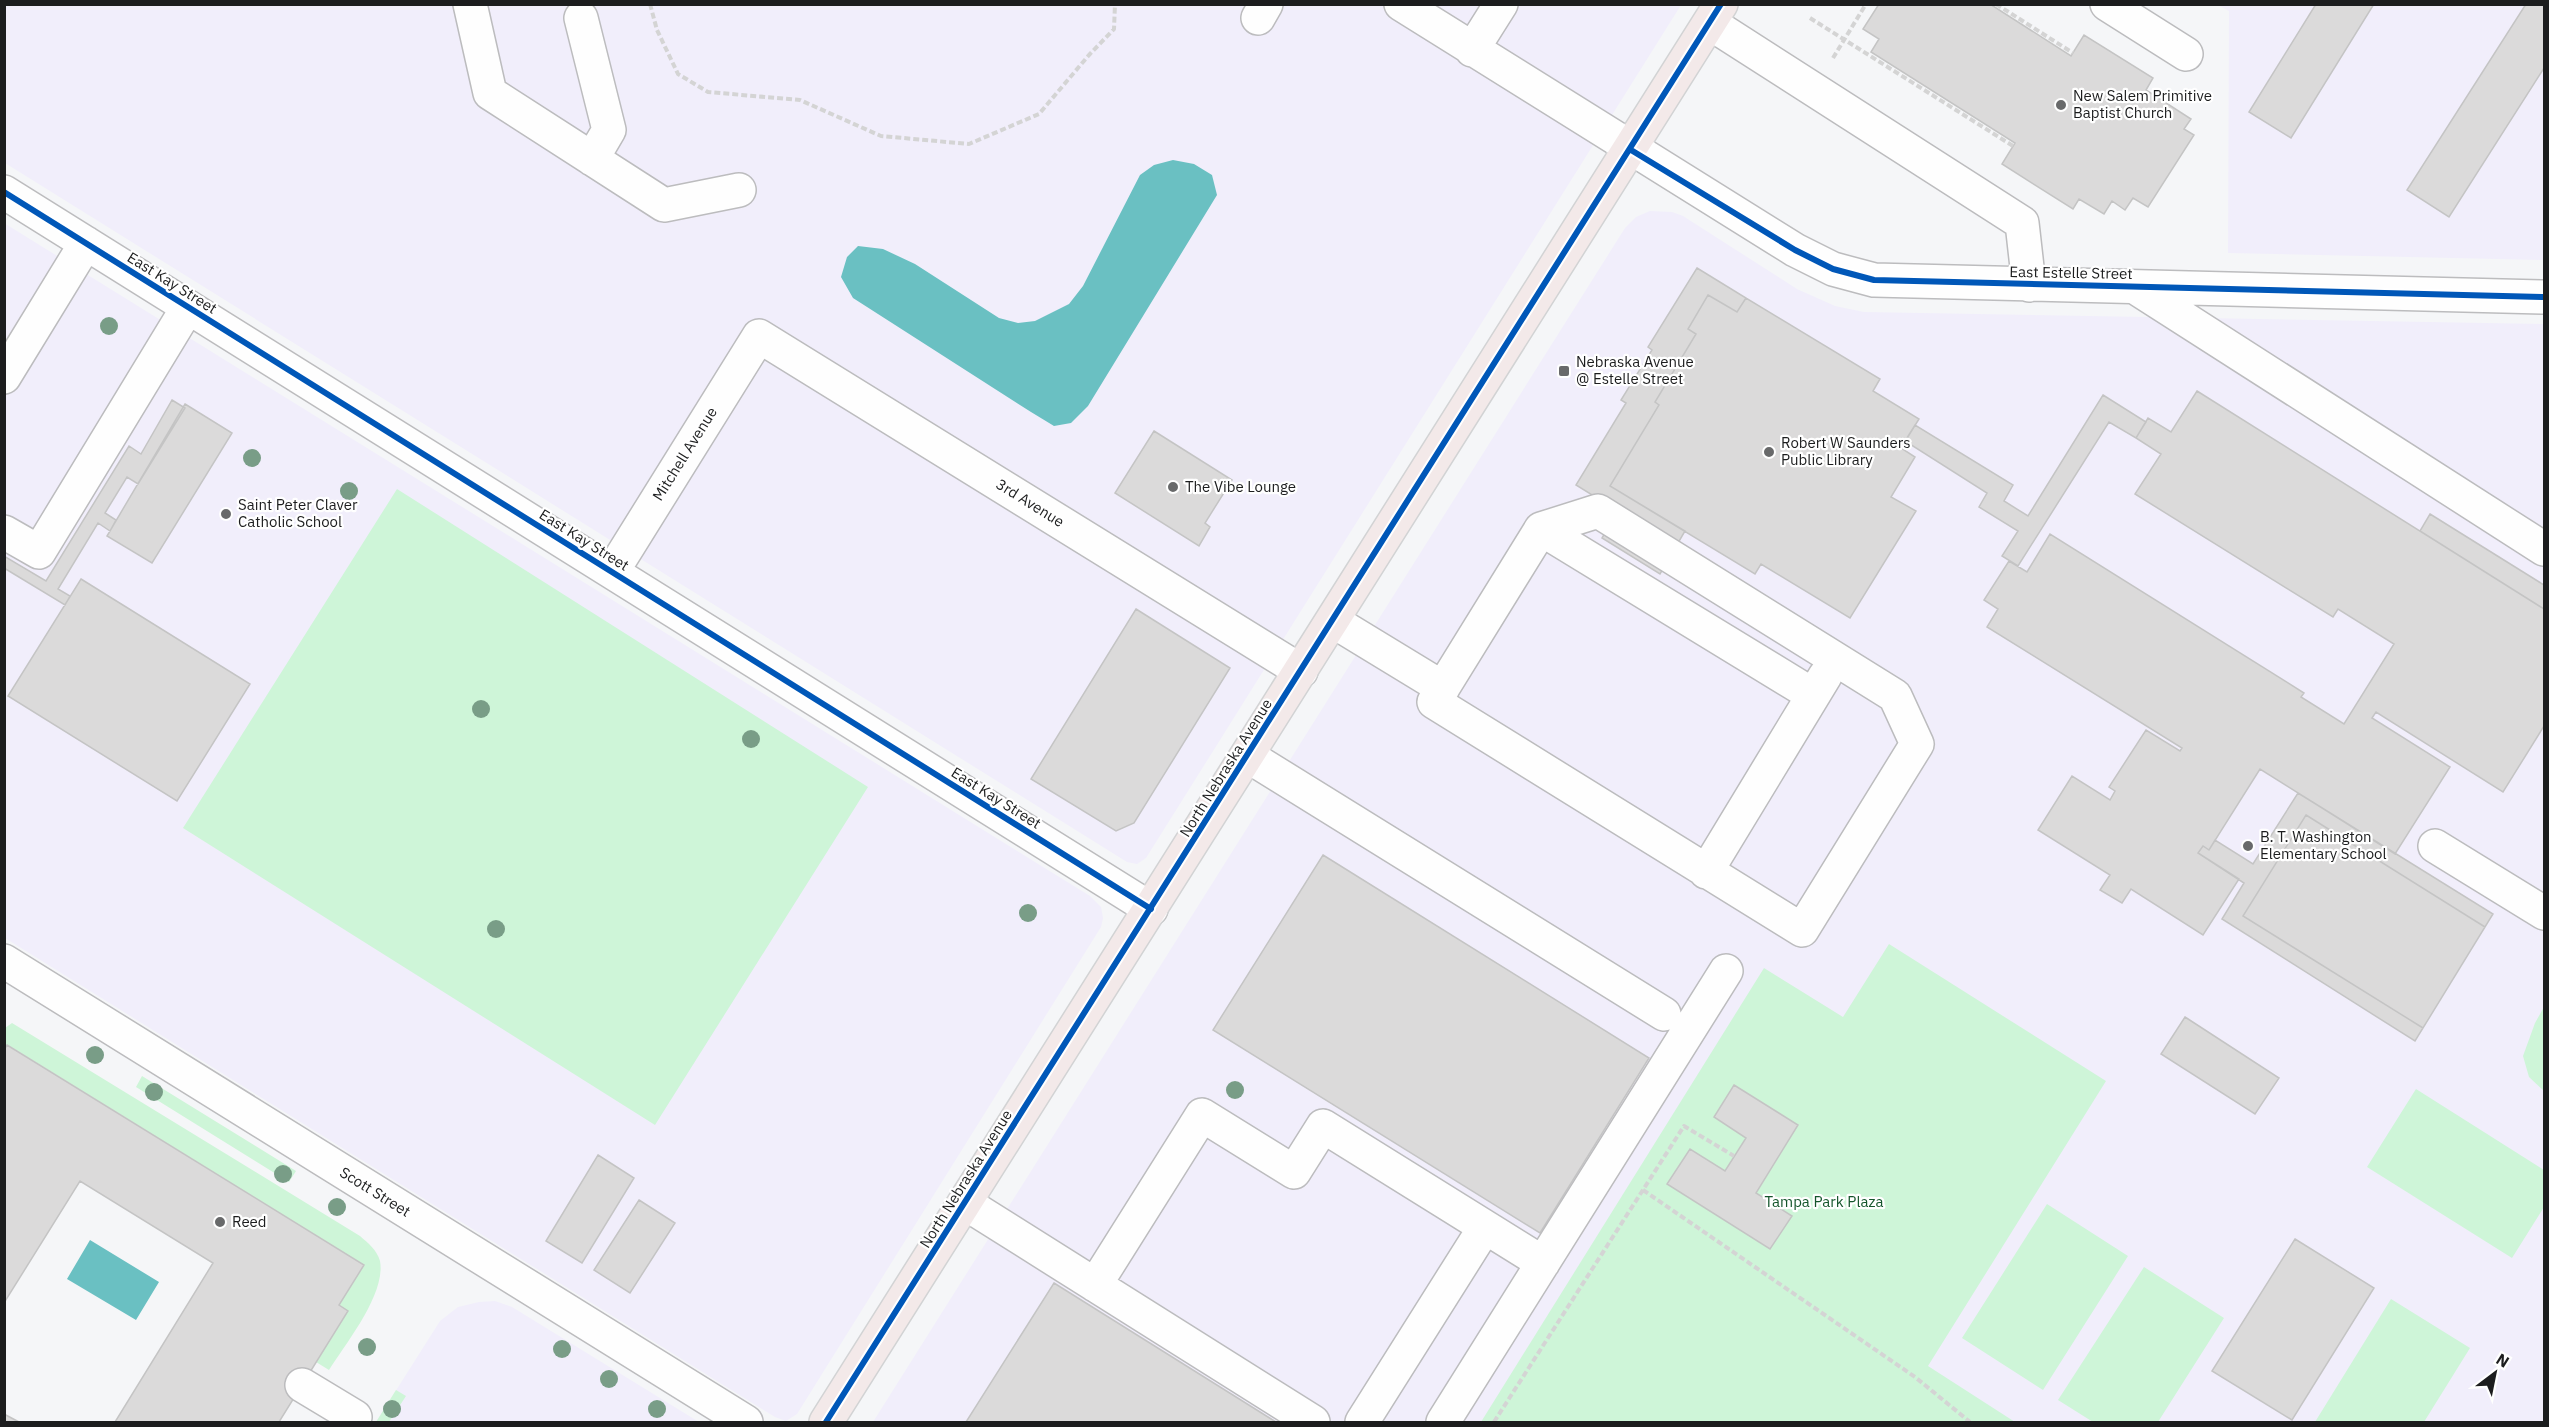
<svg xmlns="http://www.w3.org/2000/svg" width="2549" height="1427" viewBox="0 0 2549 1427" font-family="'IBM Plex Sans',sans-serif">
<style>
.commercial{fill:#f1eefb}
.green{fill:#cef5d8}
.water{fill:#6ac0c2}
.building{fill:#dbdada;stroke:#c4c4c4;stroke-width:1.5}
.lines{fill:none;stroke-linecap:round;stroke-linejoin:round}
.minor-casing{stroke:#bcbcbe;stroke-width:36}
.major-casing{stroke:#d2d3d4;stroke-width:36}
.path{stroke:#d4d4d4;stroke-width:4;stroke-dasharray:6 3;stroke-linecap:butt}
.minor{stroke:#fefefe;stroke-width:33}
.major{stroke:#f3e9e9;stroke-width:33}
.cycleway-casing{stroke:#fff;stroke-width:10}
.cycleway{stroke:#0057b8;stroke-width:6}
.tree{fill:#799d87}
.poi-dot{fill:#68696a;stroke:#fff;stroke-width:2}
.labels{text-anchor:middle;stroke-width:4.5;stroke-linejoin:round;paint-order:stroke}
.poi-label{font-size:15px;fill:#1c1d1e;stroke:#fff;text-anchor:start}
.street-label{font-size:15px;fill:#1c1d1e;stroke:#fff}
.park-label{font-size:15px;fill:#14552b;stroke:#fff}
</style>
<rect width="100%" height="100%" fill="#f5f6f8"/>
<path class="commercial" d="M4,5H1681L1146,858L1137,864L1127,862L5,163Z
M2218,5H2544V260L2228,253L2229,11Z
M1650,211L1672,212L1683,216L1797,289L1835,306L1864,312L2544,324V1422H873L1625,228L1636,217Z
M4,223L1090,896L1101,907L1103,918L1101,927L797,1414L786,1421L775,1417L5,938Z
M495,1301L512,1307L699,1422H376L440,1321L458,1307L479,1302Z"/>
<path class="green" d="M397,489L868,787L655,1125L183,828Z
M1889,944L2106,1081L1928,1366L2015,1422H1481L1764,968L1843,1017Z
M2544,1007V1091L2529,1077L2523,1056L2535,1023Z
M12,1023L360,1236C368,1243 377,1250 380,1261C386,1294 346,1343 329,1370L316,1362L347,1311L339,1305L364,1265L8,1045L5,1050V1028Z
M142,1076L296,1171L289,1182L136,1087Z
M2416,1089L2544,1170V1207L2512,1258L2367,1167Z
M2047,1204L2128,1256L2043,1390L1962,1338Z
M2144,1267L2224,1318L2158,1422H2093L2058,1400Z
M2391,1299L2470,1348L2424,1422H2315Z
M396,1390L406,1396L389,1422H376Z"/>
<path class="water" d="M1173,160L1194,164L1212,175L1217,195L1088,406L1071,423L1054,426L1031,412L853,298L841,277L847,257L858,246L883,249L915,264L999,318L1018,323L1035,321L1069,304L1083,286L1140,175L1154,165Z
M90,1240L159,1282L136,1320L67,1279Z"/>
<path class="building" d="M1879,4H1990L2071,56L2084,35L2153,78L2146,90L2191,119L2184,129L2194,135L2148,207L2133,198L2125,210L2112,201L2104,214L2079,199L2073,209L2002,164L2015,143L1871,52L1879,39L1863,29Z
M2316,4H2374L2291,138L2249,112Z
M2526,4H2544V68L2449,217L2407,190Z
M1697,268L1746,298L1737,312L1708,295L1688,329L1696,334L1655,402L1659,405L1610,486L1685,531L1660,574L1602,538L1618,511L1576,485L1626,403L1621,400L1652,350L1648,347Z
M1708,295L1737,312L1746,298L1880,379L1873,391L1919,419L1901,448L1915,457L1891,497L1916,511L1850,618L1761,564L1755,574L1610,486L1659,405L1655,402L1696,334L1688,329Z
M2197,391L2544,609V726L2503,792L2376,712L2372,718L2450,767L2395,854L2260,769L2209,850L2203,846L2198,853L2239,879L2203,935L2131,889L2122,903L2100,890L2110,875L2038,830L2072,776L2110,800L2115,791L2109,787L2146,730L2180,751L2182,748L1987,627L1998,609L1984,600L2009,561L2027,572L2050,534L2304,693L2301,697L2344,724L2394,644L2338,609L2333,617L2135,494L2161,454L2136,438L2148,418L2171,432Z
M2103,395L2146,422L2136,438L2109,422L2018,566L2002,556L2018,531L1979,507L1987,493L1905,441L1915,425L2013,485L2004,501L2028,516Z
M172,400L185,408L138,484L127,477L105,513L116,520L110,531L98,523L58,589L70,596L65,605L4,568V556L46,581L129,446L141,454Z
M185,404L232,433L152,563L107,536Z
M1154,431L1232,480L1205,523L1210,527L1199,546L1115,493Z
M2430,514L2544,585V609L2420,531Z
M81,579L250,684L177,801L8,696Z
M1136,609L1230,668L1134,823L1116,831L1031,779Z
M2298,793L2493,914L2485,927L2306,815L2243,916L2423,1028L2415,1041L2222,919L2244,883L2198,853L2203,846L2209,850L2215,840L2253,864Z
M2306,815L2485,927L2423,1028L2243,916Z
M1323,855L1649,1058L1540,1233L1213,1030Z
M2185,1017L2279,1078L2255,1114L2161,1054Z
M7,1045L364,1265L339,1305L348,1311L279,1422H115L213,1263L80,1181L4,1303V1050Z
M1734,1085L1798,1125L1756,1193L1792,1216L1770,1249L1667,1184L1690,1149L1725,1171L1746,1138L1714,1117Z
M598,1155L634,1178L582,1263L546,1241Z
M639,1200L675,1223L630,1293L594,1270Z
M2295,1239L2374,1288L2292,1420L2212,1371Z
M1054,1283L1276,1422H966Z
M4,1414L19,1422H4Z"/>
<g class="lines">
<g class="minor-casing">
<path id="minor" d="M470,4L490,93L664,205L739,190
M1401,4L1795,250L1833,269L1874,280L2544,297
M2107,4L2186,54
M581,18L609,130L592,159
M1258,18L1266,4
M1710,23L2022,223L2029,285
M1472,50L1501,4
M4,192L1151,909
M2135,287L2544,549
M4,377L86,243
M1598,511L1895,696L1917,744L1802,930L1434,702L1541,529Z
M1541,529L1813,695
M4,532L39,552L188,307
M612,572L759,336L1301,671
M1333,621L1443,688
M1248,756L1664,1014
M2435,846L2544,913
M1706,872L1825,676
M4,961L746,1422
M965,1203L1313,1422
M1095,1285L1202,1115L1294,1172L1323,1126L1543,1263
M302,1385L355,1417
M1362,1422L1485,1227
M1443,1422L1726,971"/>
</g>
<g class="major-casing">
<path id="major" d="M826,1422L1721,4"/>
</g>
<path class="path" d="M650,4L657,30L678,74L708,92L800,100L881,136L969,144L1039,114L1089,55L1114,29L1115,4
M1996,4L2073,53
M1810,18L2013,146
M1833,58L1866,4
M1643,1190L1915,1377L1970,1422
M1494,1422L1684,1126L1734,1156"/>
<use href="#minor" class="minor"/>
<use href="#major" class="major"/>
<g class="cycleway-casing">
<path id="cycleway" d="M1631,150L1795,250L1833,269L1874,280L2544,297
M4,192L1151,909
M826,1422L1721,4"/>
</g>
<use href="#cycleway" class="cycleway"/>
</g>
<g class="tree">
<circle cx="109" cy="326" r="9"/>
<circle cx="252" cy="458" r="9"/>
<circle cx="349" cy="491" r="9"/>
<circle cx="481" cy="709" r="9"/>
<circle cx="751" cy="739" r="9"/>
<circle cx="1028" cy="913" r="9"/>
<circle cx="496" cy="929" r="9"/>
<circle cx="95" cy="1055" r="9"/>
<circle cx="1235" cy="1090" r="9"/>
<circle cx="154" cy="1092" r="9"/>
<circle cx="283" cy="1174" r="9"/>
<circle cx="337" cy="1207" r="9"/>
<circle cx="367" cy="1347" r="9"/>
<circle cx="562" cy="1349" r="9"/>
<circle cx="609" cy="1379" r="9"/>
<circle cx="392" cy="1409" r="9"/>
<circle cx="657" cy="1409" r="9"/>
</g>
<g class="poi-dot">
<circle cx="2061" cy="105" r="6"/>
<rect x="1558" y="365" width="12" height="12" rx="3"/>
<circle cx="1769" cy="452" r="6"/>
<circle cx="1173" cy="487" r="6"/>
<circle cx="226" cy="514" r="6"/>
<circle cx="2248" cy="846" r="6"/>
<circle cx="220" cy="1222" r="6"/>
</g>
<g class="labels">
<g class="poi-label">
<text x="2073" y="101">New Salem Primitive<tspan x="2073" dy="17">Baptist Church</tspan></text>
<text x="1576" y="367">Nebraska Avenue<tspan x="1576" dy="17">@ Estelle Street</tspan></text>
<text x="1781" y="448">Robert W Saunders<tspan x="1781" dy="17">Public Library</tspan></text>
<text x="1185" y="492">The Vibe Lounge</text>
<text x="238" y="510">Saint Peter Claver<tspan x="238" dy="17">Catholic School</tspan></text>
<text x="2260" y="842">B. T. Washington<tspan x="2260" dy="17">Elementary School</tspan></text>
<text x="232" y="1227">Reed</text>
</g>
<g class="street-label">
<text transform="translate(2071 273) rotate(1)" y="5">East Estelle Street</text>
<text transform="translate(172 283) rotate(32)" y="5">East Kay Street</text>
<text transform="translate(685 454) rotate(-58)" y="5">Mitchell Avenue</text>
<text transform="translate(1030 503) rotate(32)" y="5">3rd Avenue</text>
<text transform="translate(584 540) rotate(32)" y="5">East Kay Street</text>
<text transform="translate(1226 768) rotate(-58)" y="5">North Nebraska Avenue</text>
<text transform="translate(996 798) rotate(32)" y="5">East Kay Street</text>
<text transform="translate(966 1179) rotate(-58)" y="5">North Nebraska Avenue</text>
<text transform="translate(375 1192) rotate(32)" y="5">Scott Street</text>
</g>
<g class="park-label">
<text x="1824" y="1207">Tampa Park Plaza</text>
</g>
</g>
<rect width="2549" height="1427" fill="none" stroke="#1c1d1e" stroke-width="12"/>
<g transform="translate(2495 1373) rotate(32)" stroke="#ffffff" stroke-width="4.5" paint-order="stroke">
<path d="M0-4.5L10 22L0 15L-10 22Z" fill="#1c1d1e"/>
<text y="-9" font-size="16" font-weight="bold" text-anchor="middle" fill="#1c1d1e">N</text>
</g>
</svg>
